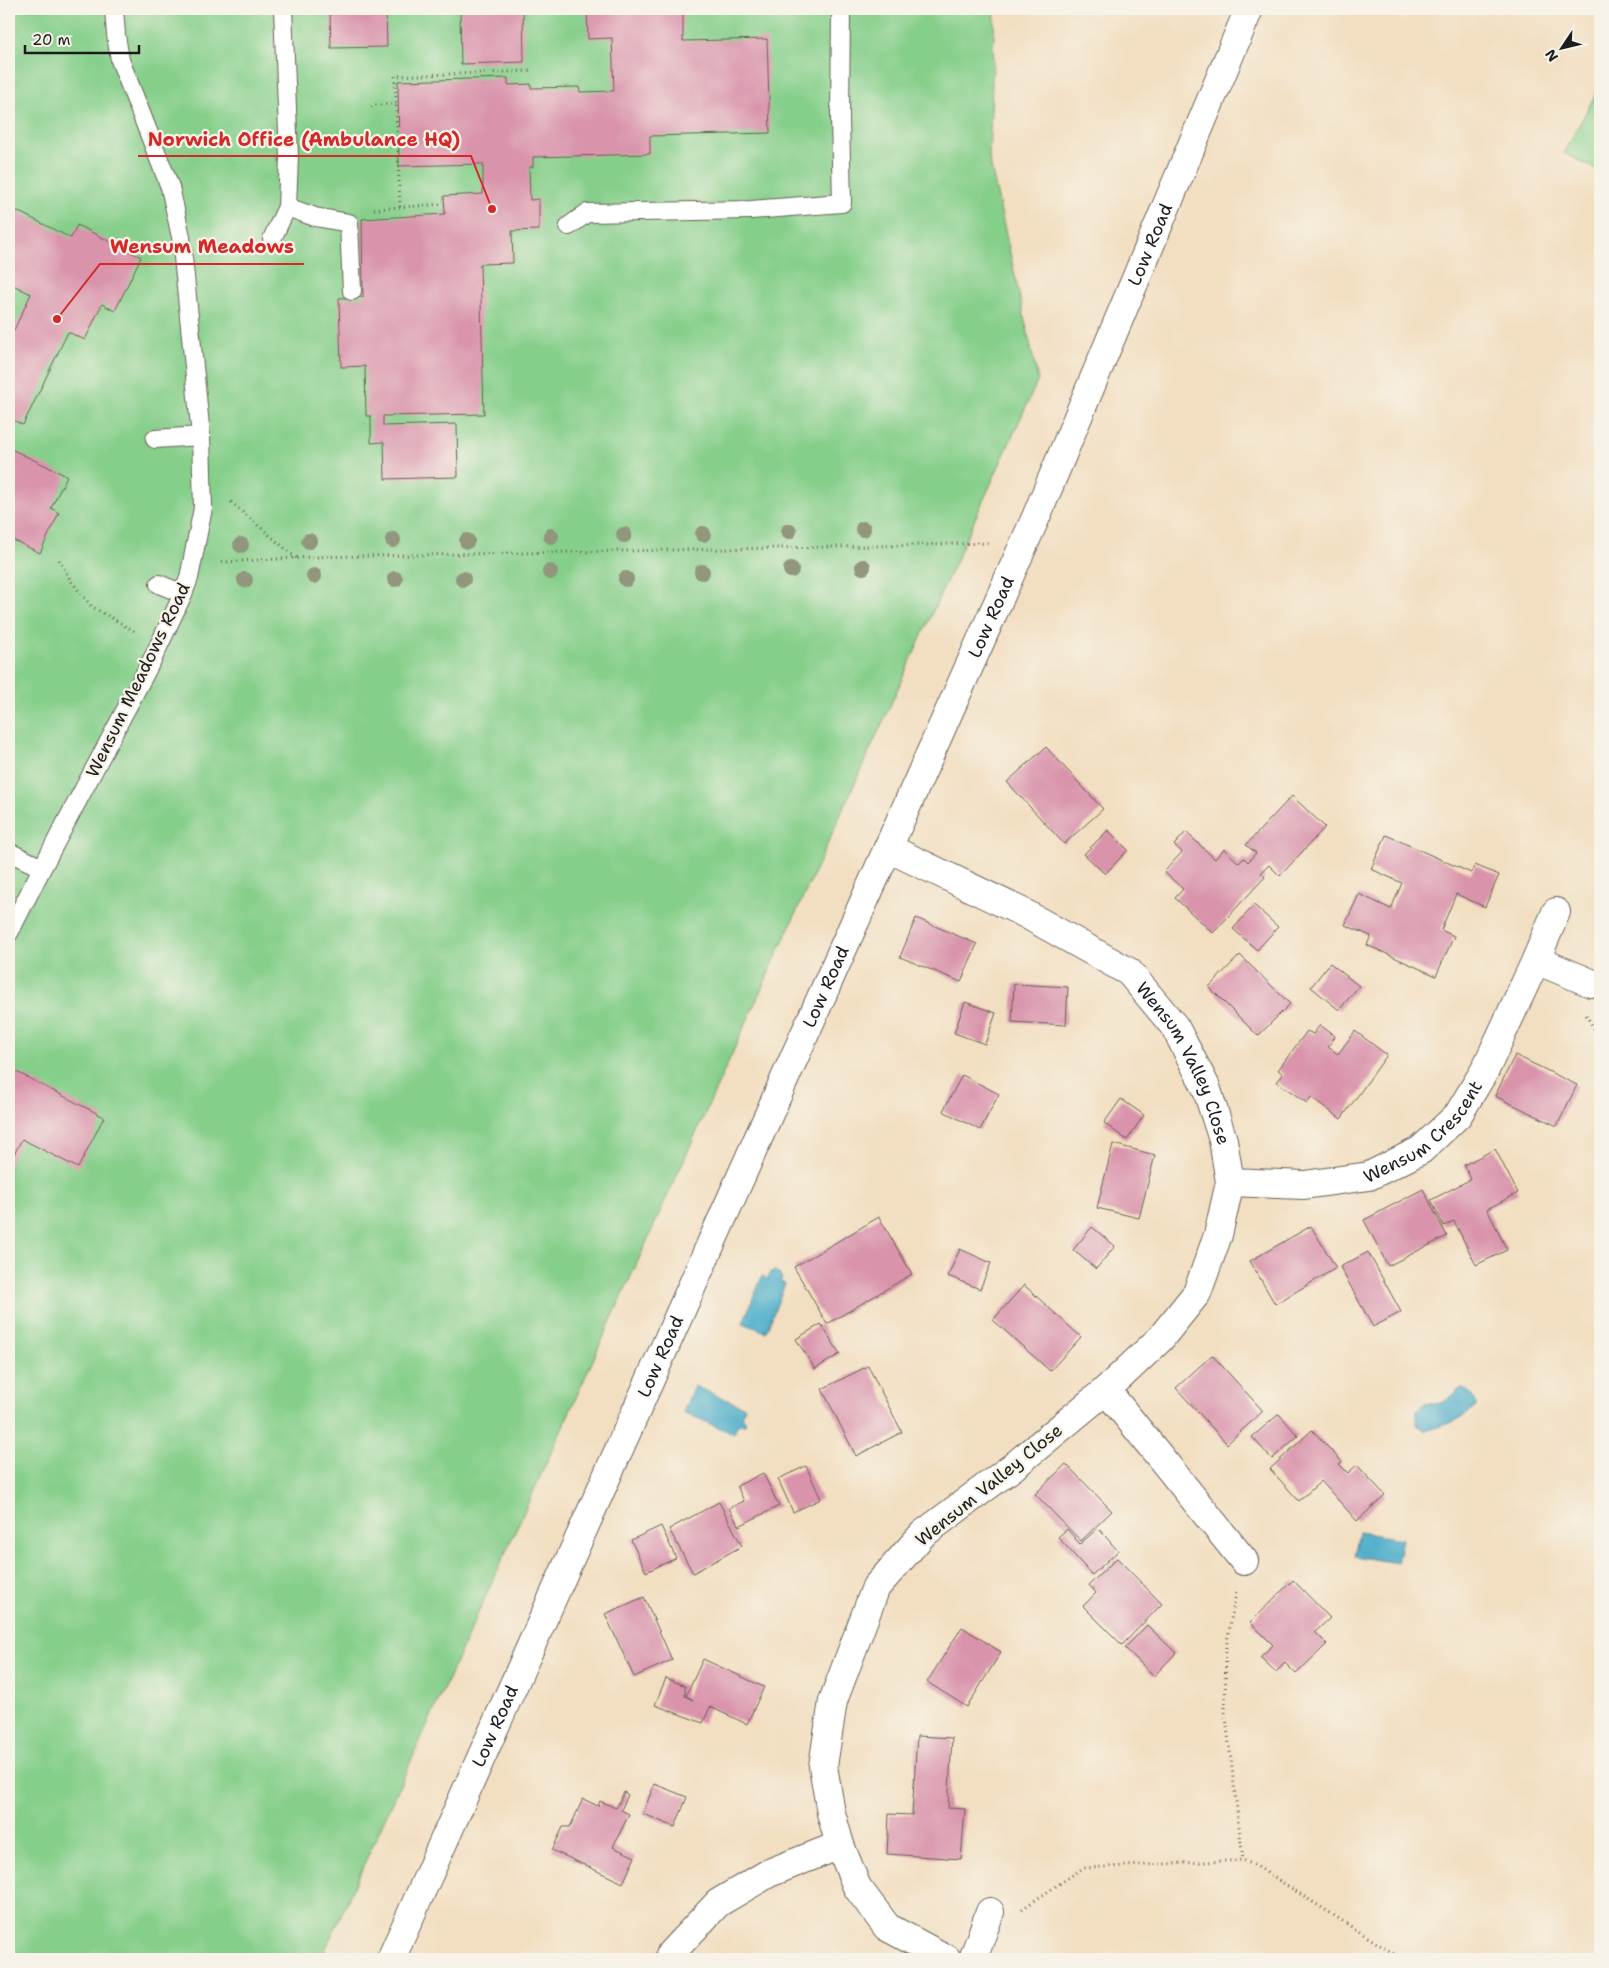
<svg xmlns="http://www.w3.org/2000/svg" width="1609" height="1968" viewBox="0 0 1609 1968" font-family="'Shantell Sans',sans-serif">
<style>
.green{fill:#86cf8b;stroke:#517654}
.water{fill:#4aacc9;stroke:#336472}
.building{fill:#d994ac}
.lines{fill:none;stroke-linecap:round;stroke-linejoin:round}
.service-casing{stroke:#676055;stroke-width:20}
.minor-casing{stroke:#676055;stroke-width:30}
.tertiary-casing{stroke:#676055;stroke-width:30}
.path{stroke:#676055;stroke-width:3;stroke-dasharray:1 4;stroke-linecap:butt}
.service{stroke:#fff;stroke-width:18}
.minor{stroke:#fff;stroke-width:28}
.tertiary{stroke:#fff;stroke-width:28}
.tree{fill:#91967b}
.labels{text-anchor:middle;stroke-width:4.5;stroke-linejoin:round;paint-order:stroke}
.street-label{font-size:18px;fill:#1c1c1c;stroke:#f7f3e8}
.leader{fill:none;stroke:#d62828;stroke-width:2}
.callout-dot{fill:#d62828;stroke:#f7f3e8;stroke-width:2}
.callout-label{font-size:19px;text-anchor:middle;font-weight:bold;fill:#d62828;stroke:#f7f3e8;stroke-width:4.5;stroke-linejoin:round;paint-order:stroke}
</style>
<rect width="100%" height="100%" fill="#f7f3e8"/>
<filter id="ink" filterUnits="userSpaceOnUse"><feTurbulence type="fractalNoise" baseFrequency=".02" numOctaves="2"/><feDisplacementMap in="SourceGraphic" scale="10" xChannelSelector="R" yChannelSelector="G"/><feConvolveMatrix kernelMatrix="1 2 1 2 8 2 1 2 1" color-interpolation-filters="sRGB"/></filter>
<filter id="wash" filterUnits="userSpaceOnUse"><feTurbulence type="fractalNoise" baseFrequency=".0096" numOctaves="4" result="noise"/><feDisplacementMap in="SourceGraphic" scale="20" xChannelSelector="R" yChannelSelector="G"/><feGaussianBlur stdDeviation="1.12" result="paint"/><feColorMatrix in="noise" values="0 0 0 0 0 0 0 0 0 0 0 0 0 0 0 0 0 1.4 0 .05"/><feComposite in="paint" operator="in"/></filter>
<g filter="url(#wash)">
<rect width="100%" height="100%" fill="#f2dec0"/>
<path class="green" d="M9,9H995L989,158L1038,380L321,1959H9Z
M1600,86V172L1564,153Z"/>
<path class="water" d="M774,1271L779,1273L782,1278L780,1282L785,1284L766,1332L743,1323L762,1276L768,1279L770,1272Z
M694,1386L745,1407L742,1416L746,1420L745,1424L737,1425L734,1434L683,1412Z
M1462,1388C1471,1393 1476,1396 1476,1407C1458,1422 1448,1424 1426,1431L1417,1425V1410C1428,1398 1431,1407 1443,1402C1451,1399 1455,1391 1462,1388Z
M1359,1532L1402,1539L1397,1563L1354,1556Z"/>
<g id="blocks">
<path class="building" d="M460,9H523L524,62L461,64Z
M587,9H683V41L767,39L770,133L650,136V154L533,157V167H529L530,200L539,199V230L512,231L513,263L480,264L484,414L383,416V426L457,424L458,477L385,479L384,442L371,443V416H366L365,366L341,367L339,298L363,297L362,219L445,214L444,196L483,194V164L399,166L398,81L508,78V85L531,84V88L579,87L580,92L614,91L612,38L588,39Z
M386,11L387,47L331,48L330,12Z
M9,207L71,238L77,225L141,257L115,311L102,304L85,340L68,332L23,425L9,418V328L14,330L31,294L9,283Z
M9,448L67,476L51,508L59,513L40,553L9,538Z
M1046,747L1103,809L1064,844L1007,782Z
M1292,796L1325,827L1280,876L1269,865L1261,873L1265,877L1213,933L1175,898L1183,889L1164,872L1182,852L1174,845L1186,832L1215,859L1224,849L1239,863L1244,858L1248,862L1256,853L1246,845Z
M1108,830L1128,850L1105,874L1084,854Z
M1386,835L1471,873L1475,865L1499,875L1485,907L1456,894L1441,930L1454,936L1436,976L1367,945L1371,936L1345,925L1359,894L1391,909L1402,883L1371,869Z
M1254,905L1278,927L1257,950L1233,929Z
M916,918L977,944L961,982L900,957Z
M1240,955L1290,1004L1258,1036L1209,987Z
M1330,963L1359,986L1339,1010L1311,987Z
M1014,984L1068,987L1066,1025L1012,1022Z
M965,1002L996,1013L985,1044L954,1033Z
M1320,1025L1335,1036L1328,1047L1338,1054L1355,1031L1387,1055L1341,1119L1311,1097L1307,1103L1277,1082L1283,1074L1278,1070L1307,1031L1313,1034Z
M1515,1055L1577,1085L1557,1126L1495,1096Z
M9,1068L104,1117L78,1168L22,1139L9,1164Z
M962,1075L999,1094L980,1130L943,1111Z
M1121,1099L1144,1115L1127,1140L1104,1123Z
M1113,1144L1155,1155L1139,1218L1097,1208Z
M1495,1149L1518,1193L1487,1209L1507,1250L1476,1265L1454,1221L1444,1226L1431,1200L1471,1179L1464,1165Z
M1423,1189L1447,1236L1388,1266L1364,1220Z
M879,1217L912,1274L827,1324L794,1267Z
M1311,1226L1336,1268L1275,1304L1250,1261Z
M1092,1227L1115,1246L1096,1269L1073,1250Z
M960,1249L991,1263L980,1289L948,1276Z
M1368,1252L1401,1312L1373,1327L1340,1267Z
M1024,1285L1081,1337L1050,1371L993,1320Z
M821,1324L840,1354L815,1369L796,1339Z
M1212,1355L1263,1411L1227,1444L1176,1388Z
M868,1366L902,1432L856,1456L822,1389Z
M1279,1414L1298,1436L1272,1459L1252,1437Z
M1312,1430L1342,1462L1339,1464L1348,1473L1357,1465L1385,1495L1357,1521L1321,1481L1299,1501L1270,1469Z
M1066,1464L1112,1511L1081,1541L1035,1494Z
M806,1466L821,1499L793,1512L778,1479Z
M763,1473L779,1506L739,1526L729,1508L744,1501L737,1486Z
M719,1502L742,1546L693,1573L669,1529Z
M661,1526L676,1558L646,1572L631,1540Z
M1098,1528L1118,1551L1092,1575L1058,1537L1067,1529L1080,1544Z
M1117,1558L1162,1604L1122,1645L1083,1606L1096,1593L1089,1585Z
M1293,1580L1330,1618L1315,1632L1327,1644L1296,1674L1285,1663L1276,1672L1260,1657L1273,1645L1250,1622Z
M644,1597L672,1660L634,1677L605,1614Z
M1147,1625L1176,1653L1154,1676L1125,1648Z
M962,1627L1001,1652L967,1707L927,1682Z
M703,1659L764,1687L747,1724L710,1707L703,1723L655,1705L666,1678L685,1686V1696L693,1700L686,1696Z
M917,1736L952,1738L948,1808L965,1809L961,1859L887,1854L889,1814L912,1815Z
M654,1784L687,1797L675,1827L643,1814Z
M624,1792L628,1795L621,1810L629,1814L613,1847L635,1857L623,1883L552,1850L563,1827H570L583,1799L598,1806L600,1801L616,1808Z"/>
</g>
</g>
<g filter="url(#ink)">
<use href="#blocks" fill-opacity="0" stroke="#676055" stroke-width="1"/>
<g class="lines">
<g class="service-casing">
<path id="service" d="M283,9L289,157L287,207L315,217L349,223L352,291
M569,226L587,213L751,210L842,203L840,119L841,9
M272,239L287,207
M155,439L201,436
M159,584L183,594
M9,852L42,868L153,658L183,594L189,578L203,508L201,436L181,237L170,187L120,60L116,35L114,9
M9,933L42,868"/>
</g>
<g class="minor-casing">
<g id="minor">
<path id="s1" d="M888,848L1024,913L1129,972L1175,1027L1206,1087L1223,1140L1230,1182L1218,1235L1197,1293L1160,1339L1106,1390L1014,1466L923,1534L876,1587L833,1701L823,1766L831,1813L840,1845L857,1887L887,1927L947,1959"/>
<path d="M1536,960L1591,983"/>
<path id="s2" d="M1230,1182L1304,1185L1369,1176L1421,1150L1458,1115L1485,1070L1536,960L1556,912"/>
<path d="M1106,1390L1244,1561"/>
<path d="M669,1959L671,1953L718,1903L769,1873L840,1845"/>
<path d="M973,1959L990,1912"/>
</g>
</g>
<g class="tertiary-casing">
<g id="tertiary">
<path id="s3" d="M391,1959L1036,517L1249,9"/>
</g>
</g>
<path class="path" d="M371,107L374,105L396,104
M400,207L395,76L533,71
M374,209L445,204
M231,502L296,558
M59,560L71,581L91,606L134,631
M222,562L312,557L880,546L988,543
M1586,1015L1600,1039
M1236,1593L1226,1647L1225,1710L1243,1860
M1022,1909L1083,1868L1243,1860L1258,1867L1402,1959"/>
<use href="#service" class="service"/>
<use href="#minor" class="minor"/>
<use href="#tertiary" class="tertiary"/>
</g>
<g class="tree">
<circle cx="863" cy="529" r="8"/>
<circle cx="789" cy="531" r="8"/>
<circle cx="703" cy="534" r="8"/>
<circle cx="624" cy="535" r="8"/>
<circle cx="551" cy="536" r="8"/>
<circle cx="393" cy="540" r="8"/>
<circle cx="309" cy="541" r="8"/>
<circle cx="467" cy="541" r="8"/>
<circle cx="241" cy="545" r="8"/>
<circle cx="863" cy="567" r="8"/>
<circle cx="791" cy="570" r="8"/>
<circle cx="550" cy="572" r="8"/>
<circle cx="702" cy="572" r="8"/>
<circle cx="314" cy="576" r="8"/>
<circle cx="395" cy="579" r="8"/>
<circle cx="463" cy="579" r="8"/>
<circle cx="626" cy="579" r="8"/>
<circle cx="245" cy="580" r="8"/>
</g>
</g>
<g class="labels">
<g class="street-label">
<text dy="6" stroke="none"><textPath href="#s3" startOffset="1875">Low Road</textPath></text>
<text dy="6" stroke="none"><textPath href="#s3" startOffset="1470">Low Road</textPath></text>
<text transform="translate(138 680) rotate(-64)" y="6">Wensum Meadows Road</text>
<text dy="6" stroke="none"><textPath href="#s3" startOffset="1065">Low Road</textPath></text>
<text dy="6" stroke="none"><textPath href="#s1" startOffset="379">Wensum Valley Close</textPath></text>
<text dy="6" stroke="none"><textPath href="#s2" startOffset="211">Wensum Crescent</textPath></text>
<text dy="6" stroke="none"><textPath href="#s3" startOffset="660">Low Road</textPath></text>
<text transform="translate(989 1485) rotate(-39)" y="6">Wensum Valley Close</text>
<text dy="6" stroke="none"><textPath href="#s3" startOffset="255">Low Road</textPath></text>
</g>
</g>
<path class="leader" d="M492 209L471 156H138M57 319L100 264H304"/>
<g class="callout-dot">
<circle cx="492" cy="209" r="5"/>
<circle cx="57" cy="319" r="5"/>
</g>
<g class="callout-label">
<text x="304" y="146">Norwich Office (Ambulance HQ)</text>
<text x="202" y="253">Wensum Meadows</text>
</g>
<rect width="1609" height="1968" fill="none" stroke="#f7f3e8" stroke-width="30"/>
<g transform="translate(1562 48) rotate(235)" stroke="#f7f3e8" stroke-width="4" paint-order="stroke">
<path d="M0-4L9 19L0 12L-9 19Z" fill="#1c1c1c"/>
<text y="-8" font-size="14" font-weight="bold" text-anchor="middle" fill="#1c1c1c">N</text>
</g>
<path d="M25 45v8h114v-8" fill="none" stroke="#1c1c1c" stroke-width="2.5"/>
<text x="32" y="45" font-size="15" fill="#1c1c1c" stroke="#f7f3e8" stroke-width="4" paint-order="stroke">20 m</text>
</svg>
